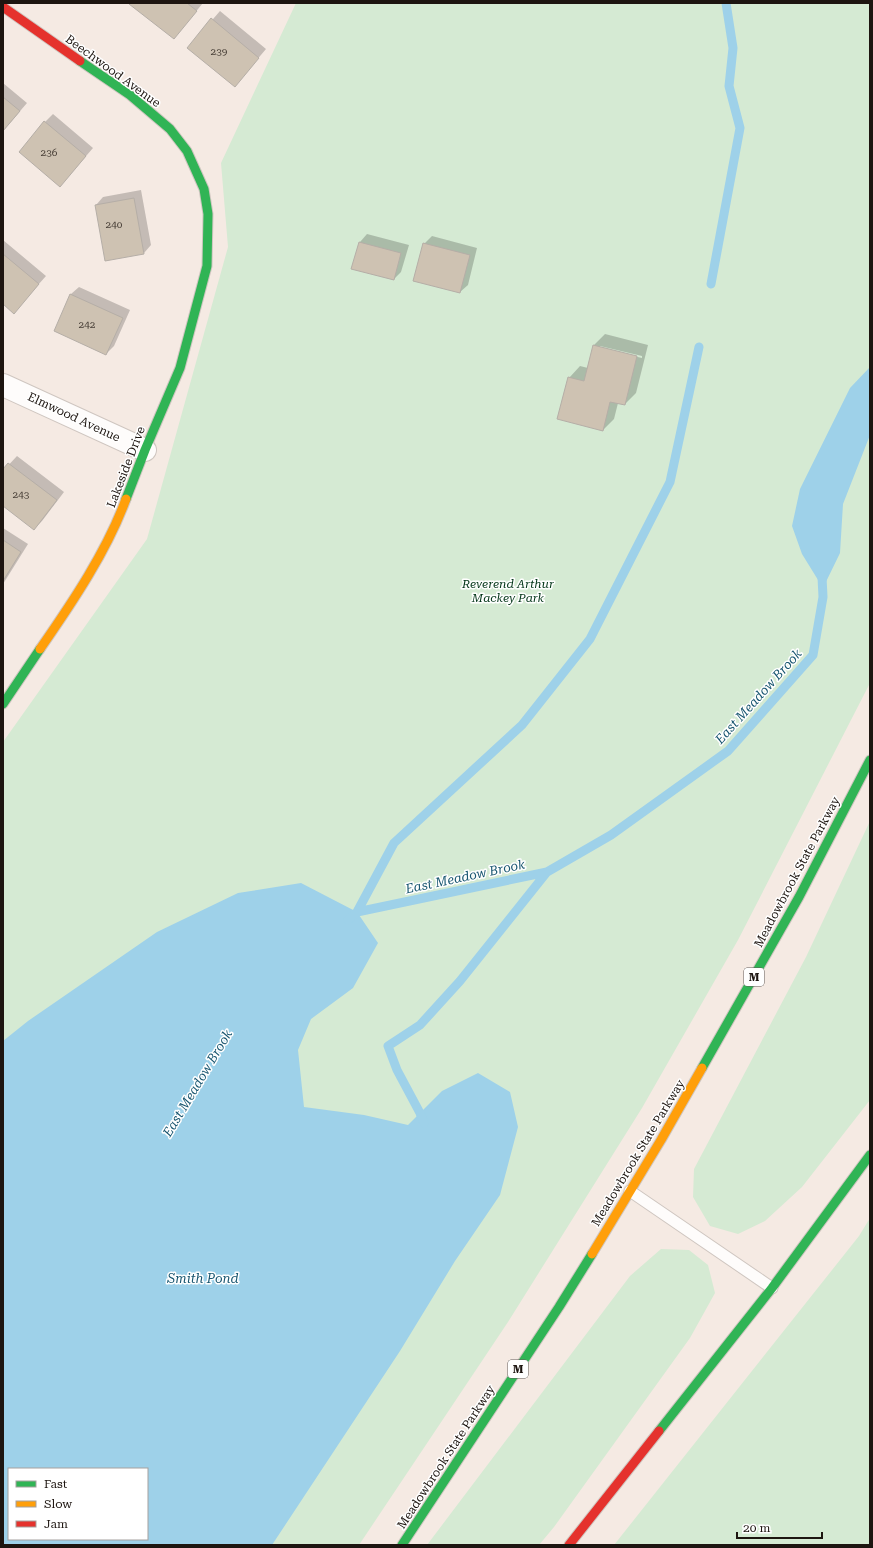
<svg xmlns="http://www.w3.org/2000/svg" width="873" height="1548" viewBox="0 0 873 1548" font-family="'Roboto Serif',serif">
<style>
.green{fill:#d5ead3;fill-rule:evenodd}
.water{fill:#9ed1e9;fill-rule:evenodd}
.shadow{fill:#0003;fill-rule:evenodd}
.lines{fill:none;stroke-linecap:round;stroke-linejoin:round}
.stream{stroke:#9ed1e9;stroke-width:9}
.building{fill:#cec2b2;stroke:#b5aea7}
.lane-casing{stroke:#cfc6c0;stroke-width:13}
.street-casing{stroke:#cfc6c0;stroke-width:24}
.fast-casing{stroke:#cfc6c0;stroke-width:11}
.slow-casing{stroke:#cfc6c0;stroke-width:11}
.jam-casing{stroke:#cfc6c0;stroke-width:11}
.lane{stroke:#fefcfb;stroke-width:11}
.street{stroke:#fefcfb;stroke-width:22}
.fast{stroke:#30b455;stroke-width:9}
.slow{stroke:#ff9f0a;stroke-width:9}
.jam{stroke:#e5322d;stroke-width:9}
.labels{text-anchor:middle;stroke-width:3;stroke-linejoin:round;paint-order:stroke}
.number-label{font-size:10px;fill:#494038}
.shield{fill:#fff;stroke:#615b58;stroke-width:1}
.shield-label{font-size:11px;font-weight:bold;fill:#1d1510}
.street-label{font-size:12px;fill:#1d1510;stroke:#fff}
.park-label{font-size:12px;font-style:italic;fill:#003416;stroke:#fff}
.water-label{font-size:13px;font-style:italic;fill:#185670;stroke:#fff}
</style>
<rect width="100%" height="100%" fill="#f5eae3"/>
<path class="green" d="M296,3H870V683L738,940L642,1108L508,1322L359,1545H3V742L147,539L228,247L221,163ZM9,1469H147V1539H9Z
M870,821V1100L802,1187L765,1221L738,1234L710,1226L693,1197L694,1169L806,957Z
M870,1218V1545H614L859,1236Z
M661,1249L689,1250L708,1265L715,1293L690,1338L554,1527L539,1545H427L630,1276Z"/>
<path class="water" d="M870,367V435L843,504L840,553L823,588L802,554L792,526L800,489L850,388Z
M301,883L357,912L378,943L353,988L311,1019L298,1050L304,1107L364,1115L408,1125L442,1091L478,1073L510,1092L518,1127L500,1195L455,1261L400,1351L272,1545H3V1041L28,1021L157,932L238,893ZM9,1469H147V1539H9Z"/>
<path class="shadow" d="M131,3H203L174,38Z
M220,11L266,49L235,86L188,48Z
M3,83L27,103L3,131Z
M53,114L93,148L68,177L45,122Z
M141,190L151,245L144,253L96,205L103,197Z
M367,234L409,245L401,272L394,279L360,242Z
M432,236L477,248L468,285L460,292L424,244Z
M3,240L46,276L14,312L3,303Z
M79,287L130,310L114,346L106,354L55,331L71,294Z
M605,334L648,345L636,393L625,404L618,403L614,419L603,430L569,378L580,366L588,368L594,345ZM600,346L642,356V358L600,348Z
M17,456L64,492L42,521L34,529L3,505V471Z
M3,528L28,544L3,584Z"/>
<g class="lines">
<path class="stream" d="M711,284L740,128L729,86L733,48L726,3
M357,912L394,843L522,725L590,639L670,482L699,347
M348,920L357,912L547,872L611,835L728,751L813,655L823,597L822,577
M424,1123L420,1113L397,1070L388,1046L420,1025L460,981L547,872"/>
</g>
<path class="building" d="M130,3H187L197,11L174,39L129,4Z
M211,18L259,58L235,87L187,48Z
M3,97L20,111L3,131Z
M44,121L86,156L60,187L19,152Z
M134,198L144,254L105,261L95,205Z
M359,242L401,253L394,280L351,269Z
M423,243L470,255L460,293L413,281Z
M3,254L39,284L14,314L3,304Z
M70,294L123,318L106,355L54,331Z
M593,345L637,356L625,405L610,402L603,431L557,419L568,377L584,381Z
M8,463L57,500L34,530L3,506V469Z
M3,540L21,552L3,581Z"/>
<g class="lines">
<g class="lane-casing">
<path id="lane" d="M630,1191L772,1288"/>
</g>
<g class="street-casing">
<path id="street" d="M3,385L145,450"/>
</g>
<g class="fast-casing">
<path id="fast" d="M80,61L130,95L170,129L187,151L204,189L208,214L207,266L180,368L145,450L126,499
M3,704L40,649
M702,1068L799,897L870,760
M659,1431L772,1288L870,1155
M402,1545L559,1307L592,1254"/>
</g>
<g class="slow-casing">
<path id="slow" d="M40,649C72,603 107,551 126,499
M592,1254L661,1140L702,1068"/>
</g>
<g class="jam-casing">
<path id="jam" d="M3,7L80,61
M569,1545L659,1431"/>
</g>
<use href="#lane" class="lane"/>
<use href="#street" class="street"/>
<use href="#fast" class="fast"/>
<use href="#slow" class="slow"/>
<use href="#jam" class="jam"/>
</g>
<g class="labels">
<g class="number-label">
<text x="219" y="55">239</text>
<text x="49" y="156">236</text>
<text x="114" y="228">240</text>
<text x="87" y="328">242</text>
<text x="21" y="498">243</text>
</g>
<g class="shield">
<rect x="744" y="968" width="20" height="18" rx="3"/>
<rect x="508" y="1360" width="20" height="18" rx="3"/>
</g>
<g class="shield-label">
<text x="754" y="981">M</text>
<text x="518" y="1373">M</text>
</g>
<g class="street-label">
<text transform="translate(113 71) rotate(36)" y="4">Beechwood Avenue</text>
<text transform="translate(74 417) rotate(25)" y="4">Elmwood Avenue</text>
<text transform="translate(126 467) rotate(-69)" y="4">Lakeside Drive</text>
<text transform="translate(797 872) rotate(-62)" y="4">Meadowbrook State Parkway</text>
<text transform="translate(638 1153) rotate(-59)" y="4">Meadowbrook State Parkway</text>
<text transform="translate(446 1457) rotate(-57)" y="4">Meadowbrook State Parkway</text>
</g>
<g class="park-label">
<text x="508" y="588">Reverend Arthur<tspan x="508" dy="14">Mackey Park</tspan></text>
</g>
<g class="water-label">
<text transform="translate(758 696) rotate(-48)" y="5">East Meadow Brook</text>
<text transform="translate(465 876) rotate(-12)" y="5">East Meadow Brook</text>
<text transform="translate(197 1083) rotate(-59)" y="5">East Meadow Brook</text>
<text x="203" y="1283">Smith Pond</text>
</g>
</g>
<rect width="873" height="1548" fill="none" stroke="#1d1510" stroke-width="8"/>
<rect x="8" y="1468" width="140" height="72" fill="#ffffff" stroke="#a5a19f"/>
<rect x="16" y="1481" width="20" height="6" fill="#30b455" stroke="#a5a19f"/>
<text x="44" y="1488" font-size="12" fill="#1d1510">Fast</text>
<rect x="16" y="1501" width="20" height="6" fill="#ff9f0a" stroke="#a5a19f"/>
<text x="44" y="1508" font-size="12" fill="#1d1510">Slow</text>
<rect x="16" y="1521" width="20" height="6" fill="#e5322d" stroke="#a5a19f"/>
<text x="44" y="1528" font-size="12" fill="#1d1510">Jam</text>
<path d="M737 1532v6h85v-6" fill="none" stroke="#1d1510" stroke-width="2"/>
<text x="743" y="1532" font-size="12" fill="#1d1510" stroke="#ffffff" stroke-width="3" paint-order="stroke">20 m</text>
</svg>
